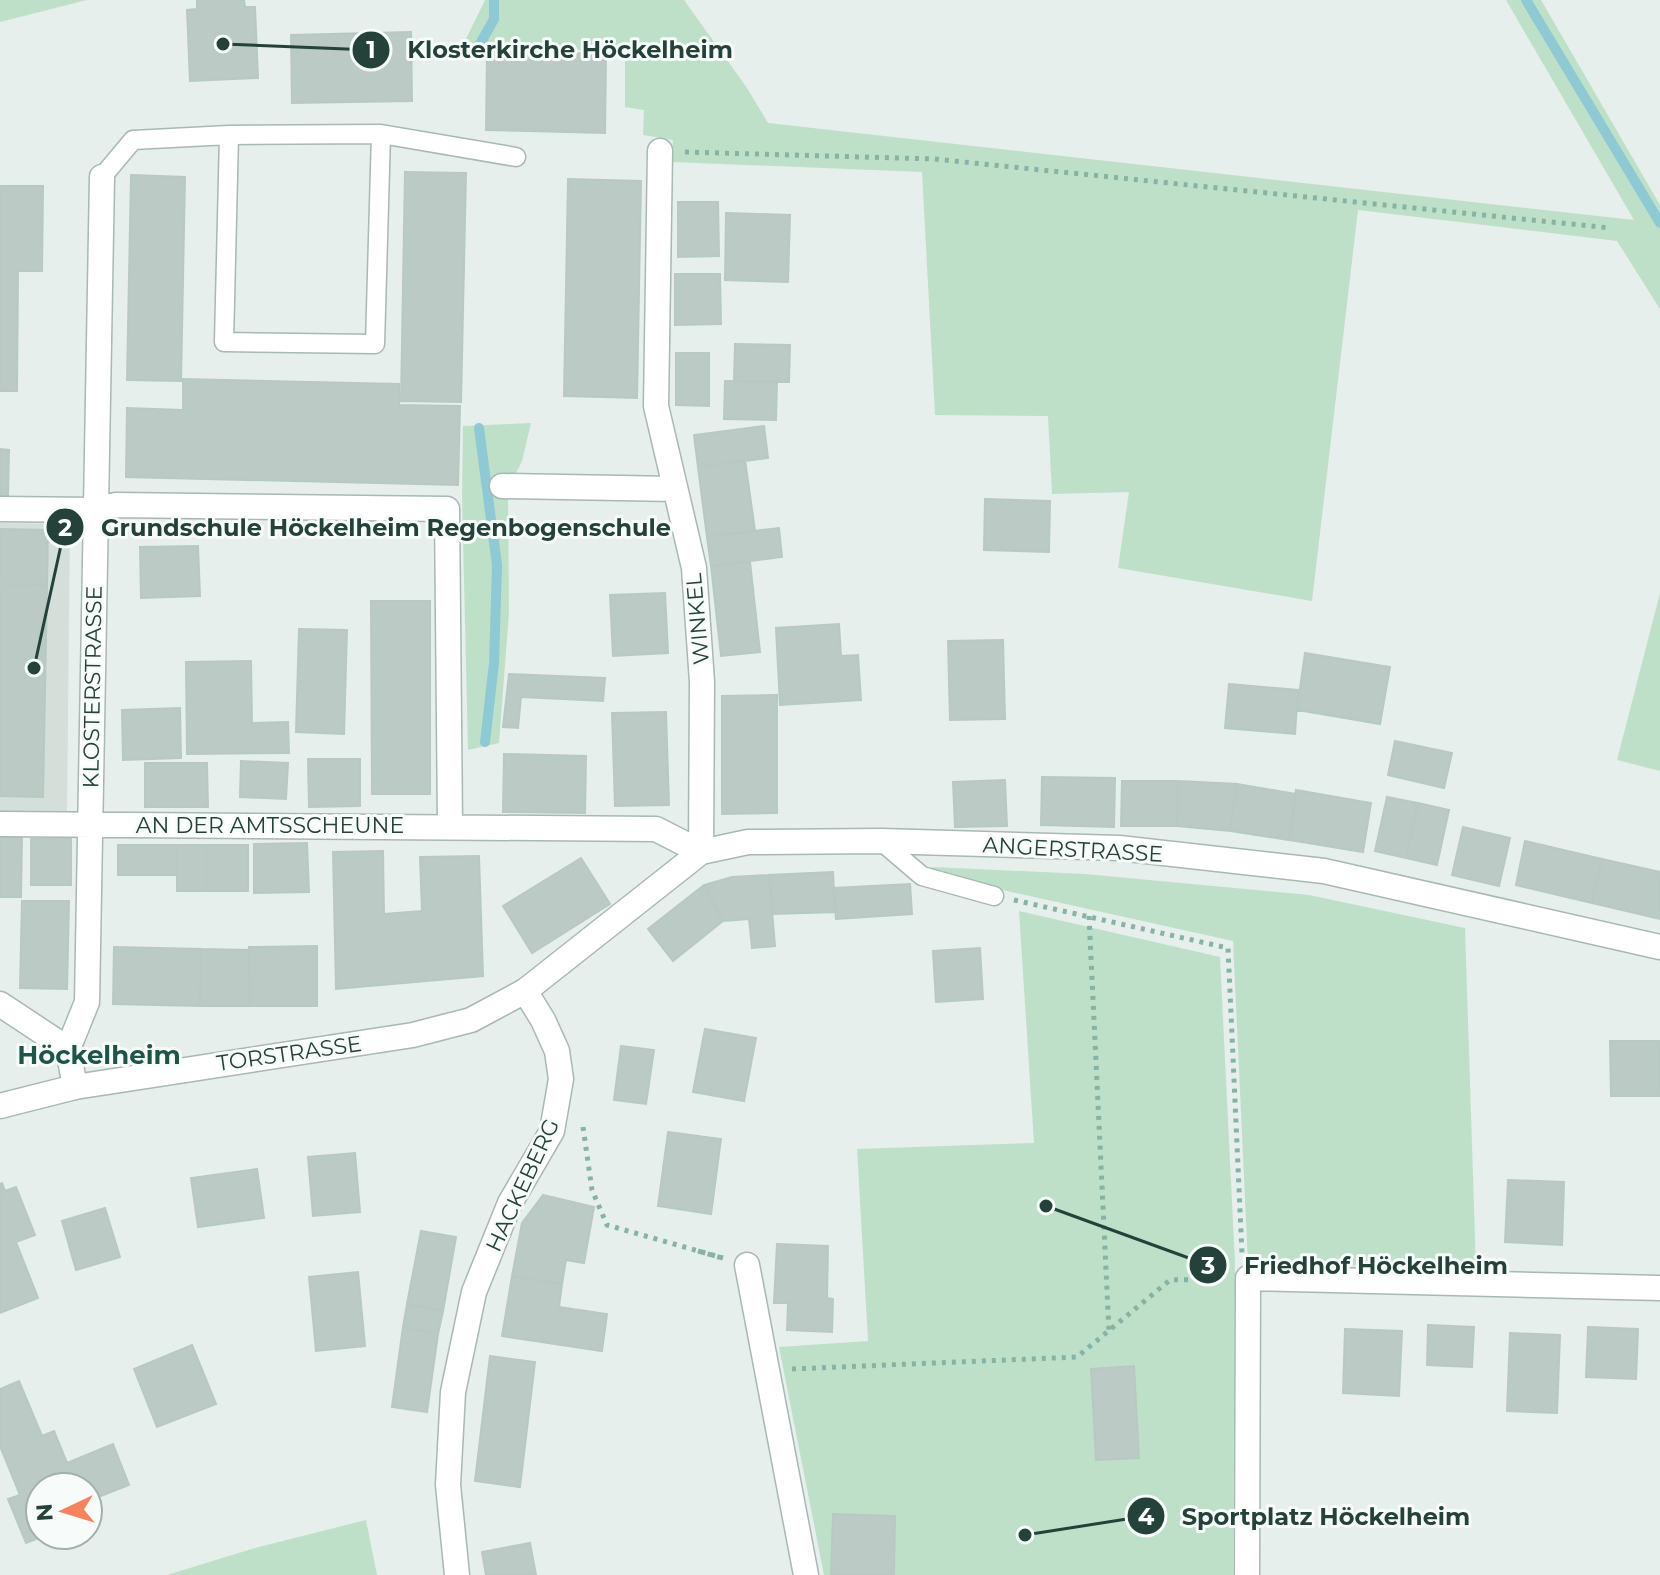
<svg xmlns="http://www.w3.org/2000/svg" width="1660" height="1575" viewBox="0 0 1660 1575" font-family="Montserrat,sans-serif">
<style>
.built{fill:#d4dfda}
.green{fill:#bfe0c8}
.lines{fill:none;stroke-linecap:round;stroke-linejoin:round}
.stream{stroke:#8ec9d4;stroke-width:10}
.building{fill:#bbcac4;stroke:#b8c9c2;stroke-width:2}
.service-casing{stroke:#a8b8b2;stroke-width:21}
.minor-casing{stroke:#a8b8b2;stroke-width:27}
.tertiary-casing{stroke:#a8b8b2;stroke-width:27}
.path{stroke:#86b3a5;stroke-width:5;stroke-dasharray:4 6;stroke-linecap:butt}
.service{stroke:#fff;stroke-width:18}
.minor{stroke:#fff;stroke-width:24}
.tertiary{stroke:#fff;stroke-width:24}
.labels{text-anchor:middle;stroke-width:6;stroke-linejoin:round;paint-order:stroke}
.street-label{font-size:22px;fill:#24423a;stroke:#f7fbf9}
.quarter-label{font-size:26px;font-weight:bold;fill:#1f5548;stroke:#f7fbf9}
.leader{fill:none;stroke:#24423a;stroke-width:3}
.callout-dot{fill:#24423a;stroke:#f7fbf9;stroke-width:3}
.mark-label{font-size:24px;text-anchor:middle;font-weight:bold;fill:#fff}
.callout-label{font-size:24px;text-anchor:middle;font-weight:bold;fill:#24423a;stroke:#f7fbf9;stroke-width:6;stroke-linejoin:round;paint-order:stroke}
</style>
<rect width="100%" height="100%" fill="#e6efeb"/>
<path class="built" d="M0,523L70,524L67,813L0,812Z"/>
<path class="green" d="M0,0H87L0,22Z
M485,0H684L747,88L768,123L1634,220L1506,0H1541L1660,205V309L1617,241L1358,210L1312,601L1118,568L1129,492L1052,494L1048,416L935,415L922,172L672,162L673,140L643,135L644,110L625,107V51L462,47Z
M531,423L522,461L508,489L509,612L499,743L468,750L462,496L463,426Z
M1660,593V771L1617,760Z
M931,867L1085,874L1309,895L1465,928L1476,1268L1248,1263L1233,941L943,877Z
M1019,911L1220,957L1235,1263L1233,1575H824L779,1347L868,1341L857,1149L1034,1143Z
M366,1520L377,1575H167L255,1548Z"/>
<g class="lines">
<path class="stream" d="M1526,0L1660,223
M475,53L494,19V0
M479,428L497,565L494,663L485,742"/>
</g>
<path class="building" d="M197,0H244L245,7H255L258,78L190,81L187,10L197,9Z
M411,32L412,101L292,103L291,35Z
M487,51L606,54L605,133L486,130Z
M405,172L466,173L461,402L401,401Z
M131,175L185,177L181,381L127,380Z
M568,179L641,181L637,398L564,396Z
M0,186H43L42,271H18L17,391H0Z
M678,202H718L719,256L678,257Z
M726,213L790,215L788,282L725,280Z
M675,274H720L721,324L675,325Z
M735,344L790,345L789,382L734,381Z
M676,353H709V406L676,405Z
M183,379L399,384V405L460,406L458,485L126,477L127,408L183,410Z
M725,381L777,382L776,420L724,419Z
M764,426L768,458L698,467L694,435Z
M0,449L9,450L8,498H0Z
M745,460L755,531L707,537L698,467Z
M985,499L1050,501L1049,552L984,550Z
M779,528L782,557L711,566L707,537Z
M0,529L48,530L47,585L0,584Z
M198,546L200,596L141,598L140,547Z
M750,562L760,652L721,656L711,566Z
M0,584L47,585L43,797L0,796Z
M665,593L668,653L613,656L610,595Z
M371,601H430V794H372Z
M839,624L841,656L858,655L861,700L780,705L776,628Z
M299,629L347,630L344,734L296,732Z
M1003,640L1005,719L950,720L948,641Z
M1305,653L1390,667L1380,724L1297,710Z
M251,661L252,723L288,722L289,753L187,754L186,662Z
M509,674L605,678L603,701L521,697L518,728L503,727Z
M1229,684L1298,690L1295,734L1225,728Z
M777,695V760H722V696Z
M180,708L181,758L123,760L122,710Z
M666,712L669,805L615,806L612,713Z
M1395,741L1452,753L1444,788L1388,775Z
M504,754L586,756L585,813L503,812Z
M308,759H360V806L309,807Z
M722,760H777V813L722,814Z
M241,761L288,763L286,799L240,797Z
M145,763H207L208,807H145Z
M1042,777L1115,778L1114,827L1041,825Z
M1005,780L1007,826L955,827L953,782Z
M1122,781H1178L1177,826H1121Z
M1178,781L1237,784L1230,831L1177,826Z
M1237,784L1296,794L1289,840L1230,831Z
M1296,790L1371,803L1363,852L1289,840Z
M1387,797L1418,803L1406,858L1375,851Z
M1418,803L1449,810L1437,865L1406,858Z
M1463,827L1510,838L1499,886L1452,875Z
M0,836H22L21,897H0Z
M31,839H71V885H31Z
M1525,841L1602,859L1592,903L1516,885Z
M307,843L309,892L254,893V844Z
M118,845H177V875H118Z
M177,845H206V891H177Z
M206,845H248V891H206Z
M383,851L384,914L422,911L420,857L479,856L483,976L336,989L333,852Z
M581,858L610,904L532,953L503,906Z
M1602,859L1660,872V919L1592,903Z
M833,872L835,912L774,914L769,875Z
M769,875L775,946L752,948L749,919L723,921L704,885L732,877Z
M910,884L912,914L836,919L834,888Z
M704,885L723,921L673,961L648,929Z
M22,901H69L67,989L20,988Z
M317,946V1006H250L249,947Z
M114,947L201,949L200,1006L113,1004Z
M980,948L983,999L936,1002L933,951Z
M201,949L249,950L250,1006H200Z
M705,1029L756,1038L744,1101L693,1092Z
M1610,1041H1660V1096H1611Z
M621,1046L654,1050L646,1104L614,1100Z
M668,1132L721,1139L711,1214L658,1206Z
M355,1153L360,1212L313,1216L308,1157Z
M257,1169L264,1218L198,1227L191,1178Z
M1508,1180L1564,1182L1562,1245L1505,1242Z
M2,1183L5,1191L16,1187L35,1235L16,1242L38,1298L0,1313V1184Z
M543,1195L594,1207L584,1263L566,1260L562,1284L512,1276L522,1223Z
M105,1208L120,1257L76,1270L62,1221Z
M421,1231L456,1237L443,1311L407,1304Z
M777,1244L828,1246L827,1298L833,1299L832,1332L787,1330L788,1303H774Z
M358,1272L365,1346L316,1351L309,1277Z
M512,1276L562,1284L559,1307L607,1314L602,1351L502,1336Z
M407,1304L443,1311L438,1334L403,1327Z
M1428,1325L1474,1327L1472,1367L1427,1365Z
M403,1327L438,1334L427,1412L392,1407Z
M1588,1327L1638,1329L1636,1379L1586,1377Z
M1345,1329L1402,1331L1399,1396L1343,1393Z
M1510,1333L1560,1335L1557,1413L1507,1411Z
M192,1345L216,1404L157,1427L134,1369Z
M490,1356L535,1362L520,1487L475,1481Z
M1134,1366L1139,1458L1096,1460L1091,1369Z
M19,1381L42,1436L54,1431L67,1463L113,1444L129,1485L88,1501V1487H40V1535H46L26,1543L8,1499L20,1495L0,1446V1389Z
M833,1514L895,1516L894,1575H831Z
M530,1543L536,1575H486L482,1552Z"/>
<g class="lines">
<g class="service-casing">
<path id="service" d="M229,135L224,342L375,344L381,134
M102,177L133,140L229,135L381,134L516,157
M881,841L922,876L994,896"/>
</g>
<g class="minor-casing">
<path id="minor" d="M502,486L675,489
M0,509L94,510L116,505L447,509L450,826
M0,824L656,829L701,852L702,682L694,568L656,406L660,151
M0,1004L68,1049L75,1087
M68,1049L87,1002L102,177
M747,1265L806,1575
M457,1575L448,1485L453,1392L474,1292L510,1203L552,1131L561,1079L557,1051L543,1020L525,991
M1247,1575L1248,1278L1660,1288"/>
</g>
<g class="tertiary-casing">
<path id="tertiary" d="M0,1106L75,1087L413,1035L471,1020L525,991L701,852L748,842L881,841L1119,848L1324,871L1660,947"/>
</g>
<path class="path" d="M685,152L934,159L1610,228
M1014,900L1228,948L1242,1254
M1089,916L1109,1332
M583,1127L592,1190L607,1225L723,1258
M698,1251L722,1258
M792,1369L1077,1357L1170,1280L1223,1279"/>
<use href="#service" class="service"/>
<use href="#minor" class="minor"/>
<use href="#tertiary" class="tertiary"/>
</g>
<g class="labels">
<g class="street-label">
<text transform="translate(697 619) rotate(-95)" y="8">WINKEL</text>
<text transform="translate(92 687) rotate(-89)" y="8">KLOSTERSTRASSE</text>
<text x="270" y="833">AN DER AMTSSCHEUNE</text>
<text transform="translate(1073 849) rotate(3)" y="8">ANGERSTRASSE</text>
<text transform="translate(289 1053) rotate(-8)" y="8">TORSTRASSE</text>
<text transform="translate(522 1185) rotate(-65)" y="8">HACKEBERG</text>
</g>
<g class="quarter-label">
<text x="99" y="1064">Höckelheim</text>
</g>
</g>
<path class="leader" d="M223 44L371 50M34 668L65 527M1046 1206L1208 1265M1025 1535L1146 1516"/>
<g class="callout-dot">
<circle cx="223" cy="44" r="8"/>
<circle cx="34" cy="668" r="8"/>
<circle cx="1046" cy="1206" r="8"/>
<circle cx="1025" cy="1535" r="8"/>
<circle cx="371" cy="50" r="20"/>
<circle cx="65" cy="527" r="20"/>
<circle cx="1208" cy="1265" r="20"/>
<circle cx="1146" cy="1516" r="20"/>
</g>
<g class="mark-label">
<text x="371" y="58">1</text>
<text x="65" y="536">2</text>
<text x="1208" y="1274">3</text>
<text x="1146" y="1525">4</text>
</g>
<g class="callout-label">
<text x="570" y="58">Klosterkirche Höckelheim</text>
<text x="386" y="536">Grundschule Höckelheim Regenbogenschule</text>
<text x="1376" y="1274">Friedhof Höckelheim</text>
<text x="1326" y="1525">Sportplatz Höckelheim</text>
</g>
<g transform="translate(64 1511) rotate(266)"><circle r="38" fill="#f7fbf9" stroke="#a3b1ad" stroke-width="2"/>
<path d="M0-6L14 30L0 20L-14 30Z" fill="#f4845f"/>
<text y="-12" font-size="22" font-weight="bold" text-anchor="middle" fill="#24423a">N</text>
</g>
</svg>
